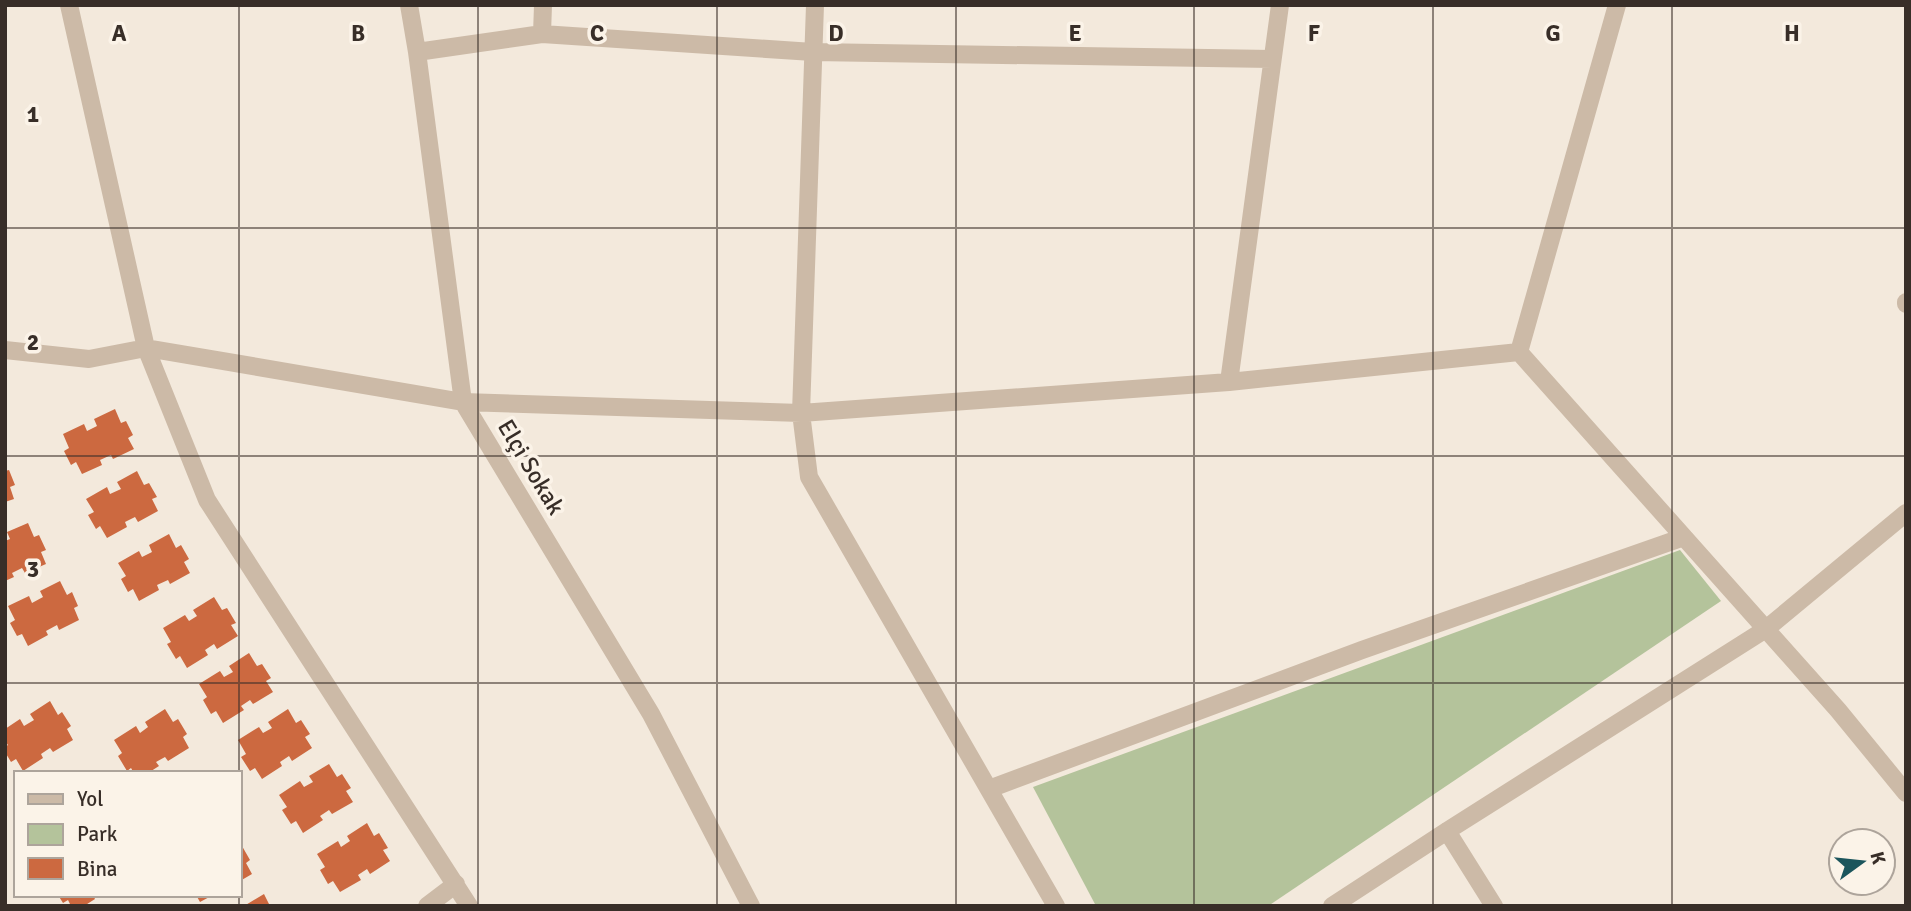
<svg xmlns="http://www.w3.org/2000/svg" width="1911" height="911" viewBox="0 0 1911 911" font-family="Signika,sans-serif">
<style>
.green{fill:#b4c39b}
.building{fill:#cc6940}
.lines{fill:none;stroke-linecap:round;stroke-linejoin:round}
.minor{stroke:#ccbaa7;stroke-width:18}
.grid{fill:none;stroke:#382e28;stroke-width:2;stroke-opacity:0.55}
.labels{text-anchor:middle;stroke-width:7;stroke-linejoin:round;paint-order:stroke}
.street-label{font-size:24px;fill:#382e28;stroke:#fbf3e8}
.grid-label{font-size:23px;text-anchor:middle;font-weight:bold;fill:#382e28;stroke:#fbf3e8;stroke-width:7;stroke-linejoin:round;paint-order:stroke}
</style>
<rect width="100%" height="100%" fill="#f3e9dc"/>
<path class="green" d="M1680,550L1721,601L1268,906H1096L1033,787Z"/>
<path class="building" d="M115,409L121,423L126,421L133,435L128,438L134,449L113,459L111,455L100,460L102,465L82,474L76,462L71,465L64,451L69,448L63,434L84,424L87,431L97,426L94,419Z
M9,470L15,485L10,487L14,499L5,502V471Z
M137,471L144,485L149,483L157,497L152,499L158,511L138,522L135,517L125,522L127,527L107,538L100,526L96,529L88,515L94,512L86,499L107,487L110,494L121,489L117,482Z
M28,523L34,537L39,535L46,550L41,552L46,564L25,573L22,568L12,573L14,577L5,581V541L10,539L7,532Z
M169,534L176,548L181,545L189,559L184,562L190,573L170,584L168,580L157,585L159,590L139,601L133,589L128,592L121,579L126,576L118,563L139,551L142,557L152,552L149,545Z
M60,581L67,595L72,592L78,606L74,608L79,620L59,630L57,625L46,631L48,635L28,646L22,634L17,636L10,623L15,620L8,606L29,596L32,603L43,597L40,591Z
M214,597L222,610L227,608L236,623L231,625L238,636L217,649L214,644L205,650L208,655L187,668L180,656L176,659L167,644L171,642L163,628L185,615L189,621L197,616L193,610Z
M249,653L257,666L262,664L271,678L266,681L273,692L253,704L250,700L241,706L244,710L223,723L216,711L211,714L203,700L207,697L199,684L220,671L224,677L233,672L229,666Z
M50,701L58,715L62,712L71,726L67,729L73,740L53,752L50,748L41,754L43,758L23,771L16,759L11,762L5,752V747L8,745L5,741V729L20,719L24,726L34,720L30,714Z
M165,709L173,722L178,719L187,734L183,737L189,748L168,761L165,757L156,762L159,766L148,773H134L131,768L127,771L118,756L122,753L114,740L136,726L140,733L148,727L145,722Z
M288,709L296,723L301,720L310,734L305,737L312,748L292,761L289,756L280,762L282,766L262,779L255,768L250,771L241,757L246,754L238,740L259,727L263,733L272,728L268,722Z
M329,764L337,777L342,774L351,788L346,791L353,802L332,814L329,810L320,816L323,820L303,833L296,821L291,824L282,810L287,807L279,795L300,781L304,787L313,782L309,776Z
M367,823L374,836L379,833L388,848L383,850L390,861L370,874L367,869L358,875L361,880L340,892L333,881L328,884L320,870L325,867L317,854L338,841L341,847L350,841L347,836Z
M242,846L250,860L246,863L252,874L240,881V847Z
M264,894L270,906H244Z
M58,895H93L95,899L84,906H71L68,900L63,903Z
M196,895H213L200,902Z"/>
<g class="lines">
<path class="minor" d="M69,5L146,348L207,500L469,906
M409,5L417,52L463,402L651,714L751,906
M815,5L801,413L809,477L1056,906
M542,34L543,5
M417,52L542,34L813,52L1272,59
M1906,302V304
M5,350L89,359L146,348L463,402L801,413L1229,382L1519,352
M1519,352L1838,710L1906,793
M1519,352L1617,5
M1229,382L1280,5
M989,789L1362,650L1684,537
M1447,831L1494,906
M427,906L456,884
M1332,906L1447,831L1766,629L1906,513"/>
</g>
<path class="grid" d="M239,5V773M478,5V906M717,5V906M956,5V906M1194,5V906M1433,5V906M1672,5V906M5,228H1906M5,456H1906M5,683H1906M239,895V906"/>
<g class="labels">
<g class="street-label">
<text transform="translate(531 467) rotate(59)" y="8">Elçi Sokak</text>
</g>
</g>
<g class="grid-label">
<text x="119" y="41">A</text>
<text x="358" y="41">B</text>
<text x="597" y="41">C</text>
<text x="836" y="41">D</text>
<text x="1075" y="41">E</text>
<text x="1314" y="41">F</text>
<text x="1553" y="41">G</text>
<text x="1792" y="41">H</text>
<text x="33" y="122">1</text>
<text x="33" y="350">2</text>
<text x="33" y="577">3</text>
</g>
<rect width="1911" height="911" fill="none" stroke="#382e28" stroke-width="14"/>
<rect x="14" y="771" width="228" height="126" fill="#fbf3e8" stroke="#ada49b" stroke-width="2"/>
<rect x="28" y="794" width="35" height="10" fill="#ccbaa7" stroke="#ada49b" stroke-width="2"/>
<text x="77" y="806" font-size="21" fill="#382e28">Yol</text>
<rect x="28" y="824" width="35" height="21" fill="#b4c39b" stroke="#ada49b" stroke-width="2"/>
<text x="77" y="841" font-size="21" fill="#382e28">Park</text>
<rect x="28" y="858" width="35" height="21" fill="#cc6940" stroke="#ada49b" stroke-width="2"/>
<text x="77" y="876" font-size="21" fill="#382e28">Bina</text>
<g transform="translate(1862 862) rotate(75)"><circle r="33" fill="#fbf3e8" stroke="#ada49b" stroke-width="2"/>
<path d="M0-5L12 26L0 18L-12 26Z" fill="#1b555c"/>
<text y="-10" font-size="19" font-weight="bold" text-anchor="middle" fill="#382e28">K</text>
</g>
</svg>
